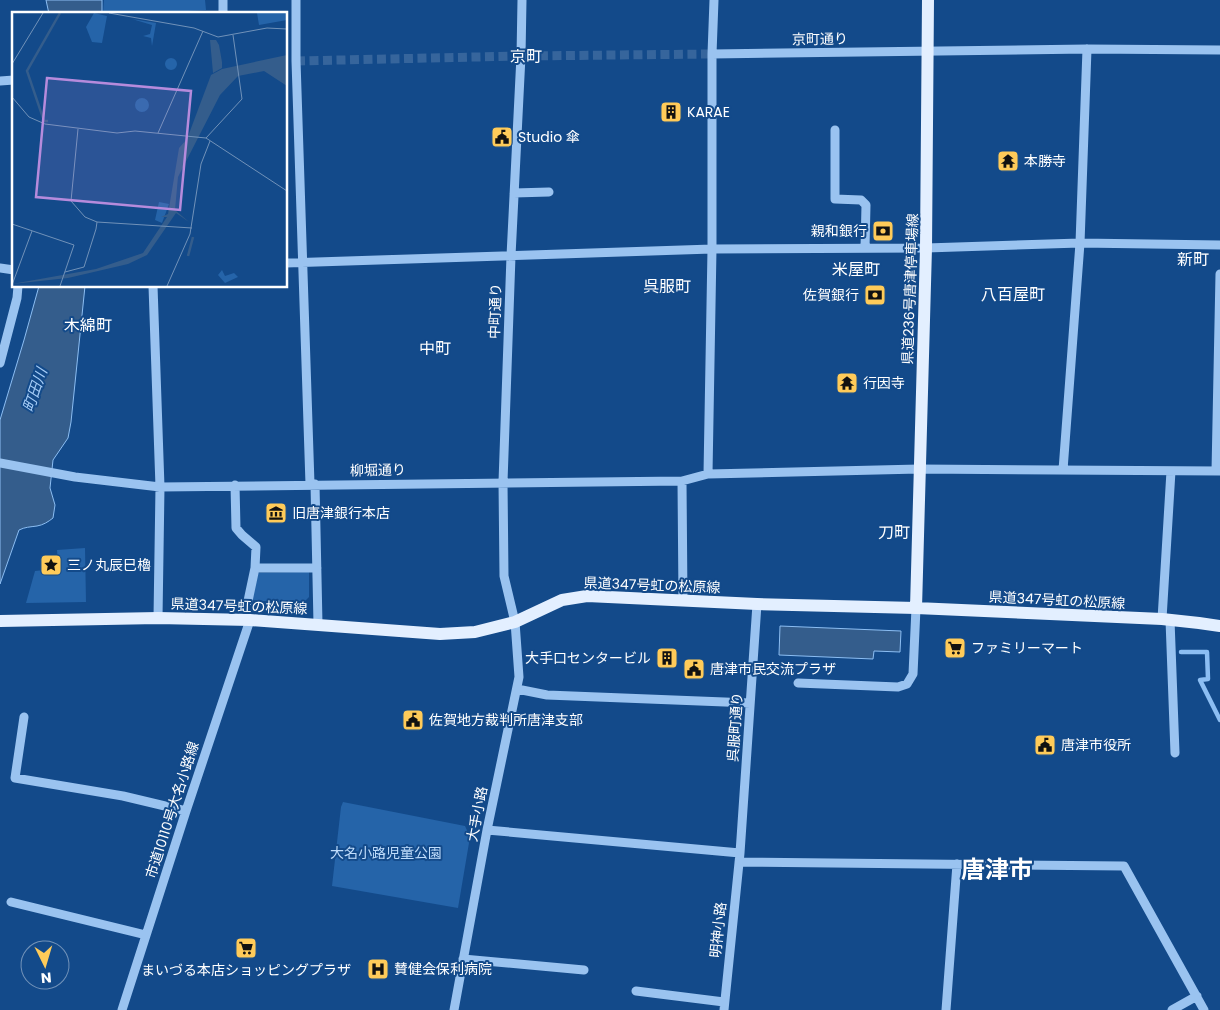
<svg xmlns="http://www.w3.org/2000/svg" width="1220" height="1010" viewBox="0 0 1220 1010" font-family="Poppins,'Noto Sans JP',sans-serif">
<style>
.green{fill:#2564a9}
.water{fill:#345d8c;stroke:#8cbef3}
.lines{fill:none;stroke-linecap:round;stroke-linejoin:round}
.stream{stroke:#8cbef3;stroke-width:4.5}
.minor-tunnel{stroke:#36659c;stroke-width:9;stroke-dasharray:9 4.5;stroke-linecap:butt}
.minor{stroke:#9ac3f0;stroke-width:9}
.major{stroke:#e3efff;stroke-width:12}
.labels{text-anchor:middle;stroke-width:4;stroke-linejoin:round;paint-order:stroke}
.street-label{font-size:14px;fill:#fff;stroke:#134a8a}
.poi-label{font-size:14px;fill:#fff;stroke:#134a8a;text-anchor:start}
.park-label{font-size:14px;fill:#c0ddfc;stroke:#134a8a}
.water-label{font-size:15px;font-style:italic;fill:#a6cdf7;stroke:#134a8a}
.quarter-label{font-size:16px;fill:#fff;stroke:#134a8a}
.town-label{font-size:24px;font-weight:bold;fill:#fff;stroke:#134a8a}
.inset-river{fill:none;stroke:#345d8c;stroke-width:2.5}
.inset-road{fill:none;stroke:#7192b9;stroke-width:1}
.view{fill:#b68bdc;fill-opacity:0.15;stroke:#b68bdc;stroke-width:2.5}
.inset-edge{fill:none;stroke:#fff;stroke-width:2.5}
</style>
<rect width="100%" height="100%" fill="#134a8a"/>
<path class="green" d="M104,0H205L206,10L188,11V14H103Z
M85,548L86,602L26,603L35,571L45,570V565L58,563L57,550Z
M309,572V597L302,604L252,600L258,573Z
M343,802L465,826L470,837L458,908L332,886L341,807Z"/>
<path class="water" d="M46,0H102V14H49Z
M39,286H85L71,422L68,438L53,460L50,488L55,505L53,518C48,522 43,525 37,526C30,527 25,527 19,530L0,584V420L24,340Z
M780,626L901,631L900,652L874,651L873,659L779,655Z"/>
<g class="lines">
<path class="stream" d="M1181,652H1207L1208,679L1200,680L1220,720"/>
<path class="minor-tunnel" d="M296,61L521,56L712,54"/>
<path class="minor" d="M223,0V14
M296,0V61L310,484
M712,54L1087,49L1220,50
M0,81L14,80
M835,130V199L861,200L866,205L865,248
M514,193L549,192
M286,263L712,249L926,248L1080,243L1220,245
M0,268L14,270
M153,286L160,487L158,618
M0,363L17,298L18,286
M0,463L75,477L160,487L682,481L708,474L919,469L1220,471
M1063,470L1080,243L1087,49
M1216,471L1220,274
M708,474L712,249V54L714,0
M682,481L683,600
M315,484L318,624
M235,485L236,528L242,535L256,547L255,568L248,601
M255,568H317
M1162,619L1171,471
M1170,620L1175,753
M798,683L898,687L907,684L913,674L916,608
M517,689L547,695L750,703
M24,717L15,778L123,796L186,811
M487,830L740,853
M739,862L1124,866L1204,1010
M11,902L146,935
M463,959L584,970
M636,991L724,1002
M122,1010L186,811L250,620
M454,1010L487,830L519,677L515,622L504,576L503,482L511,256L521,56L522,0
M724,1010L740,853L757,604
M946,1010L957,864
M1172,1010L1197,996"/>
<path class="major" d="M916,608L926,248L928,0
M0,621L158,618L250,620L440,634L475,632L515,622L562,600L587,596L757,604L916,608L1162,619L1199,623L1220,626"/>
</g>
<defs>
<g id="building-square" transform="scale(1.125)"><rect x="-9" y="-9" width="18" height="18" rx="4" fill="#ffcb59" stroke="#134a8a"/><path d="M-4-6H4V6H1V3H-1V6H-4ZM-2.5-4.3h1.7v1.8h-1.7ZM.8-4.3h1.7v1.8H.8ZM-2.5-1h1.7V.8h-1.7ZM.8-1h1.7V.8H.8Z" fill="#111"/></g>
<g id="civic-square" transform="scale(1.125)"><rect x="-9" y="-9" width="18" height="18" rx="4" fill="#ffcb59" stroke="#134a8a"/><path d="M-.6-6.5H3V-4.5H.6V-3L4-1V1h2V6H-6V1h2V-1L-.6-3ZM-1.2 2.5V6h2.4V2.5Z" fill="#111"/></g>
<g id="temple-square" transform="scale(1.125)"><rect x="-9" y="-9" width="18" height="18" rx="4" fill="#ffcb59" stroke="#134a8a"/><path d="M0-6L5-2H3V0L6.5 2.5H4V6H1.5V3h-3V6H-4V2.5H-6.5L-3 0V-2H-5Z" fill="#111"/></g>
<g id="bank-square" transform="scale(1.125)"><rect x="-9" y="-9" width="18" height="18" rx="4" fill="#ffcb59" stroke="#134a8a"/><path d="M-6-4H6V4H-6ZM0-2.3a2.3 2.3 0 1 0 0 4.6a2.3 2.3 0 1 0 0-4.6Z" fill="#111"/></g>
<g id="museum-square" transform="scale(1.125)"><rect x="-9" y="-9" width="18" height="18" rx="4" fill="#ffcb59" stroke="#134a8a"/><path d="M0-6L6-3V-2H-6V-3ZM-5-1h2V3h-2ZM-1-1h2V3h-2ZM3-1h2V3H3ZM-6 4H6V6H-6Z" fill="#111"/></g>
<g id="sight-square" transform="scale(1.125)"><rect x="-9" y="-9" width="18" height="18" rx="4" fill="#ffcb59" stroke="#134a8a"/><path d="M0-6L1.8-2.2L6-1.7L2.9 1.2L3.7 5.4L0 3.3L-3.7 5.4L-2.9 1.2L-6-1.7L-1.8-2.2Z" fill="#111"/></g>
<g id="supermarket-square" transform="scale(1.125)"><rect x="-9" y="-9" width="18" height="18" rx="4" fill="#ffcb59" stroke="#134a8a"/><path d="M-6-5.5h2.5l.6 2H6L4.5 2H-2.5L-4.4-4H-6ZM-1.5 3.2a1.3 1.3 0 1 0 .1 0ZM3 3.2a1.3 1.3 0 1 0 .1 0Z" fill="#111"/></g>
<g id="hospital-square" transform="scale(1.125)"><rect x="-9" y="-9" width="18" height="18" rx="4" fill="#ffcb59" stroke="#134a8a"/><path d="M-5-5h3v3.5h4V-5h3V5h-3V1.5h-4V5h-3Z" fill="#111"/></g>
</defs>
<g fill-rule="evenodd">
<use href="#building-square" x="671" y="112"/>
<use href="#civic-square" x="502" y="137"/>
<use href="#temple-square" x="1008" y="161"/>
<use href="#bank-square" x="883" y="231"/>
<use href="#bank-square" x="875" y="295"/>
<use href="#temple-square" x="847" y="383"/>
<use href="#museum-square" x="276" y="513"/>
<use href="#sight-square" x="51" y="565"/>
<use href="#supermarket-square" x="955" y="648"/>
<use href="#building-square" x="667" y="658"/>
<use href="#civic-square" x="694" y="669"/>
<use href="#civic-square" x="413" y="720"/>
<use href="#civic-square" x="1045" y="745"/>
<use href="#supermarket-square" x="246" y="948"/>
<use href="#hospital-square" x="378" y="969"/>
</g>
<g class="labels">
<g class="street-label">
<text transform="translate(820 39) rotate(-1)" y="5">京町通り</text>
<text transform="translate(910 289) rotate(-88)" y="5">県道236号唐津停車場線</text>
<text transform="translate(495 311) rotate(-88)" y="5">中町通り</text>
<text transform="translate(378 470) rotate(-1)" y="5">柳堀通り</text>
<text transform="translate(652 585) rotate(2)" y="5">県道347号虹の松原線</text>
<text transform="translate(1057 600) rotate(3)" y="5">県道347号虹の松原線</text>
<text transform="translate(239 606) rotate(2)" y="5">県道347号虹の松原線</text>
<text transform="translate(735 727) rotate(-86)" y="5">呉服町通り</text>
<text transform="translate(172 810) rotate(-72)" y="5">市道10110号大名小路線</text>
<text transform="translate(477 814) rotate(-79)" y="5">大手小路</text>
<text transform="translate(718 930) rotate(-84)" y="5">明神小路</text>
</g>
<g class="poi-label">
<text x="687" y="117">KARAE</text>
<text x="518" y="142">Studio 傘</text>
<text x="1024" y="166">本勝寺</text>
<text x="867" y="236" text-anchor="end">親和銀行</text>
<text x="859" y="300" text-anchor="end">佐賀銀行</text>
<text x="863" y="388">行因寺</text>
<text x="292" y="518">旧唐津銀行本店</text>
<text x="67" y="570">三ノ丸辰巳櫓</text>
<text x="971" y="653">ファミリーマート</text>
<text x="651" y="663" text-anchor="end">大手口センタービル</text>
<text x="710" y="674">唐津市民交流プラザ</text>
<text x="429" y="725">佐賀地方裁判所唐津支部</text>
<text x="1061" y="750">唐津市役所</text>
<text x="394" y="974">賛健会保利病院</text>
<text x="246" y="975" text-anchor="middle">まいづる本店ショッピングプラザ</text>
</g>
<g class="park-label">
<text x="386" y="858">大名小路児童公園</text>
</g>
<g class="water-label">
<text transform="translate(35 390) rotate(-71)" y="5">町田川</text>
</g>
<g class="quarter-label">
<text x="526" y="62">京町</text>
<text x="1193" y="265">新町</text>
<text x="856" y="275">米屋町</text>
<text x="667" y="292">呉服町</text>
<text x="1013" y="300">八百屋町</text>
<text x="88" y="331">木綿町</text>
<text x="435" y="354">中町</text>
<text x="894" y="538">刀町</text>
</g>
<g class="town-label">
<text x="997" y="878">唐津市</text>
</g>
</g>
<g transform="translate(12 12)">
<rect width="275" height="275" fill="#134a8a"/>
<path d="M82,1L95,4L90,31L80,30L74,15ZM245,1H275V8L247,13ZM120,7L144,11L140,34L139,26L131,24L138,22L140,13ZM153 52a6 6 0 1 1 12 0a6 6 0 1 1-12 0ZM123 93a7 7 0 1 1 14 0a7 7 0 1 1-14 0ZM147,190L157,192L150,211L143,208ZM210,258L213,264L222,261L226,265L213,271L206,263Z" fill="#2564a9"/>
<path d="M198,28H204L207,33L210,50V56L201,61ZM275,43V74L252,59L226,64L208,83L166,165L163,198L177,210L164,201L135,243L116,252L56,266L0,272L84,257L131,241L155,205H149L156,202L167,136L175,127L199,63L210,57Z" fill="#345d8c"/>
<path class="inset-river" d="M36,109H32L15,59L48,1M176,244L181,225"/>
<path class="inset-road" d="M97,1L182,16L206,25L255,16L275,17M0,52L31,1M0,85L17,105L33,112L105,121L123,119L194,126L275,179M66,117L59,189L73,205L85,210L84,217M146,121L191,19M194,126L230,87L221,23M85,210L180,216M0,212L62,233L48,274M53,260L72,255L84,217M0,273L20,219M155,274L178,222L189,152L198,129"/>
<path class="view" d="M35,66L179,79L168,198L24,185Z"/>
<rect width="275" height="275" class="inset-edge"/>
</g>
<g transform="translate(45 965) rotate(175)"><circle r="24" fill="#134a8a" stroke="#7192b9"/>
<path d="M0-4L9 19L0 12L-9 19Z" fill="#ffcb59"/>
<text y="-8" font-size="14" font-weight="bold" text-anchor="middle" fill="#ffffff">N</text>
</g>
</svg>
